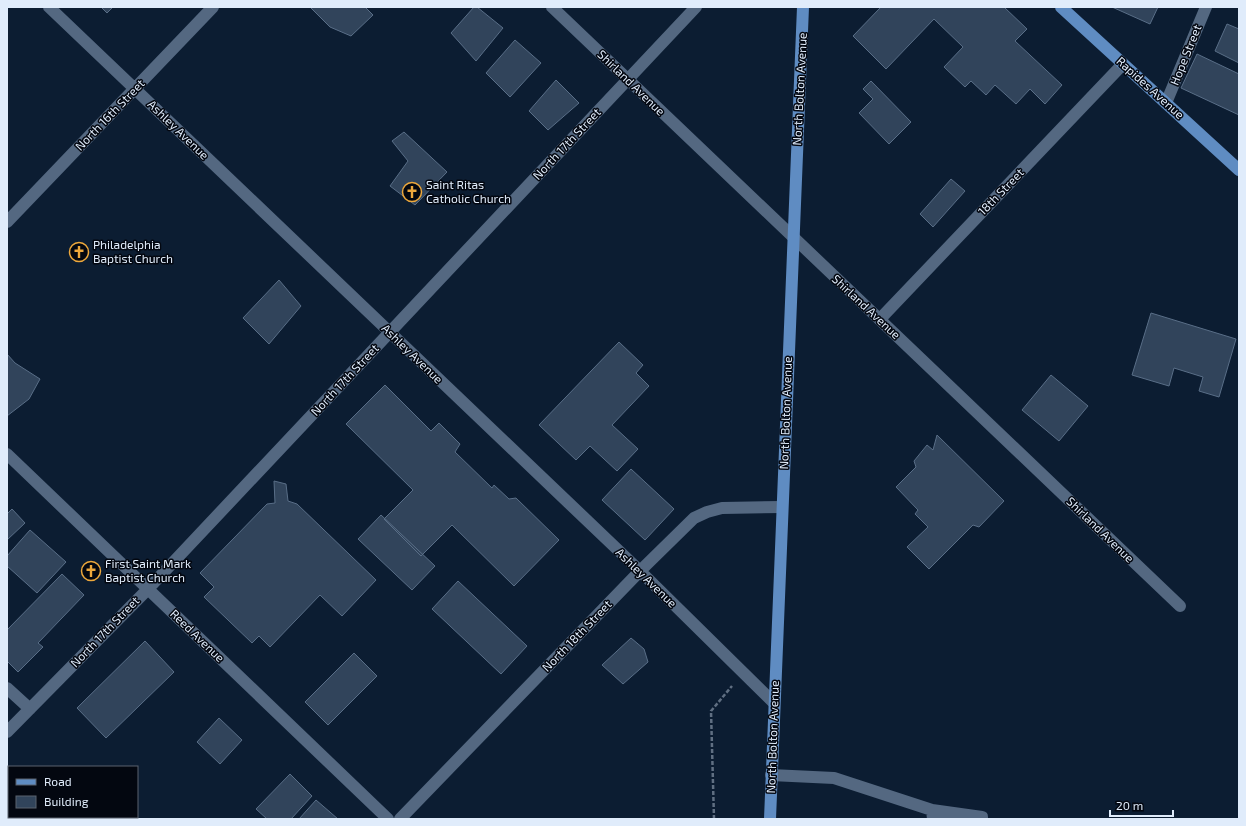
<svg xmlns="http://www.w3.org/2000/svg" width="1246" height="826" viewBox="0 0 1246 826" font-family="'Exo 2',sans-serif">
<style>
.building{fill:#31445b;stroke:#596e87}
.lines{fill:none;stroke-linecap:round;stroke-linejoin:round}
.path{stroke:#606f82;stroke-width:2.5;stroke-dasharray:4 2;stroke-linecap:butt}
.minor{stroke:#546881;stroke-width:12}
.major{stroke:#5f8cc2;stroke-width:12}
.labels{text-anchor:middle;stroke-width:3;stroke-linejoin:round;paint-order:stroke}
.street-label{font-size:12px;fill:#e0ecfb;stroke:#030710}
.poi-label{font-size:12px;fill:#e0ecfb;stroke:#030710;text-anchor:start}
</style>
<rect width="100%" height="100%" fill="#0c1d32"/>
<path class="building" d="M101,7H113L107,13Z
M310,7H365L373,15L351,36L330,27Z
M474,7H477L503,28L476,61L451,33Z
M881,7H1004L1027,29L1015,41L1062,85L1045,104L1030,89L1016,104L995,85L986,95L971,81L965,87L944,67L963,47L934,19L886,69L853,36Z
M1112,7H1158L1150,24Z
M1227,24L1239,29V63L1215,51Z
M515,40L541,63L510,97L486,73Z
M1197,54L1239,74V115L1181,88Z
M556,80L579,103L548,130L529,111Z
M871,81L911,122L889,144L859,113L873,99L863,89Z
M404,132L447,172L415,205L390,186L408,161L392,141Z
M951,179L965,191L933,227L920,214Z
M279,280L301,306L269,344L243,318Z
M1151,313L1236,339L1219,397L1199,391L1203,377L1174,368L1169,386L1132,375Z
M619,342L643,365L636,373L649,386L612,425L638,449L617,471L590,446L576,460L539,425Z
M7,354L15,363L40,379L29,399L7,416Z
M1051,375L1088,406L1059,441L1022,410Z
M385,385L431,431L439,423L460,444L455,452L492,488L494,485L509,499L516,498L559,540L514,586L452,525L421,556L384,519L413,490L346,424Z
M937,435L1004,501L979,527L973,525L929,569L907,547L928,527L915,514L918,510L896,487L916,467L914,461L927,445L933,450Z
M631,469L674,509L645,540L602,500Z
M274,481L286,484L288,501L297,504L376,580L342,616L320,595L270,647L259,636L252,643L204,597L214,587L200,573L267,504L275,503Z
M12,509L25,523L7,540V514Z
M381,515L435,566L412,590L358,539Z
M30,530L66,562L37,593L7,566V556Z
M62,574L84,595L38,643L43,647L18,672L7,661V630Z
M458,581L527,646L501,674L432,609Z
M631,638L644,649L648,662L623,684L602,665Z
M145,641L174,672L106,738L77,708Z
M354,653L377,676L328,725L305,702Z
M219,718L242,740L220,764L197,742Z
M290,774L312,796L291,819H267L256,809Z
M316,800L338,819H299Z"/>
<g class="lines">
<path class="path" d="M714,819L711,711L732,686"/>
<path class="minor" d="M49,7L640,571L774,703
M552,7L1180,606
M1166,103L1206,7
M7,222L213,7
M880,319L1123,64
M7,454L388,819
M7,688L30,709
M7,732L148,589L696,7
M771,775L834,778L932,810L933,819
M932,810L982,817V819
M400,819L640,571L694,518L707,512L722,508L782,507"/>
<path class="major" d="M1061,7L1239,170
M770,819L803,7"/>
</g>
<defs>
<g id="church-ring" transform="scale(1)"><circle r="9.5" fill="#030710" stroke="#eda83c" stroke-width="1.5"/><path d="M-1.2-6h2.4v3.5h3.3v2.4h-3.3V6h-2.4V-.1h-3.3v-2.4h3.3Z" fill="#eda83c"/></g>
</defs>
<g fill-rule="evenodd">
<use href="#church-ring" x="412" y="192"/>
<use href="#church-ring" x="79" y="252"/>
<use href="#church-ring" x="91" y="571"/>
</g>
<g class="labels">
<g class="street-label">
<text transform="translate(1186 55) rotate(-68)" y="4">Hope Street</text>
<text transform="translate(631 83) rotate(44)" y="4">Shirland Avenue</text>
<text transform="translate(1150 88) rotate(42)" y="4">Rapides Avenue</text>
<text transform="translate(800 89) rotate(-87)" y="4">North Bolton Avenue</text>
<text transform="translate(110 115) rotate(-46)" y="4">North 16th Street</text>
<text transform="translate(178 130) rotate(44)" y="4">Ashley Avenue</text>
<text transform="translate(567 144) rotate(-47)" y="4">North 17th Street</text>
<text transform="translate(1001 192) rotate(-46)" y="4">18th Street</text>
<text transform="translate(866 307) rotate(43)" y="4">Shirland Avenue</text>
<text transform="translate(412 354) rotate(44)" y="4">Ashley Avenue</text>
<text transform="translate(345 380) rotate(-47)" y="4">North 17th Street</text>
<text transform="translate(786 413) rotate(-88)" y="4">North Bolton Avenue</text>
<text transform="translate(1100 530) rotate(44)" y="4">Shirland Avenue</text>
<text transform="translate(646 578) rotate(44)" y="4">Ashley Avenue</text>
<text transform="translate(105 632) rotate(-46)" y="4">North 17th Street</text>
<text transform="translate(197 636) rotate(44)" y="4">Reed Avenue</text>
<text transform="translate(577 636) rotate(-46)" y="4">North 18th Street</text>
<text transform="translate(773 737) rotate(-88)" y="4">North Bolton Avenue</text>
</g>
<g class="poi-label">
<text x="426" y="189">Saint Ritas<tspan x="426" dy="14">Catholic Church</tspan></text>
<text x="93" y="249">Philadelphia<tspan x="93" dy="14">Baptist Church</tspan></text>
<text x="105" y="568">First Saint Mark<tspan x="105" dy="14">Baptist Church</tspan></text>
</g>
</g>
<rect width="1246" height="826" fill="none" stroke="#e0ecfb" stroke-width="16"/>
<rect x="8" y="766" width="130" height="52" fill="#030710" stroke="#5b636e"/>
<rect x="16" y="779" width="20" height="6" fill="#5f8cc2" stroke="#5b636e"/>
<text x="44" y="786" font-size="12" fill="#e0ecfb">Road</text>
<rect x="16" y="796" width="20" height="12" fill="#31445b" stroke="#5b636e"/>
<text x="44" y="806" font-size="12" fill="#e0ecfb">Building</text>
<path d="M1110 810v6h63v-6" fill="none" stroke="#e0ecfb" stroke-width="2"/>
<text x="1116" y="810" font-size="12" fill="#e0ecfb" stroke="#030710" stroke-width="3" paint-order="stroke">20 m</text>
</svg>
